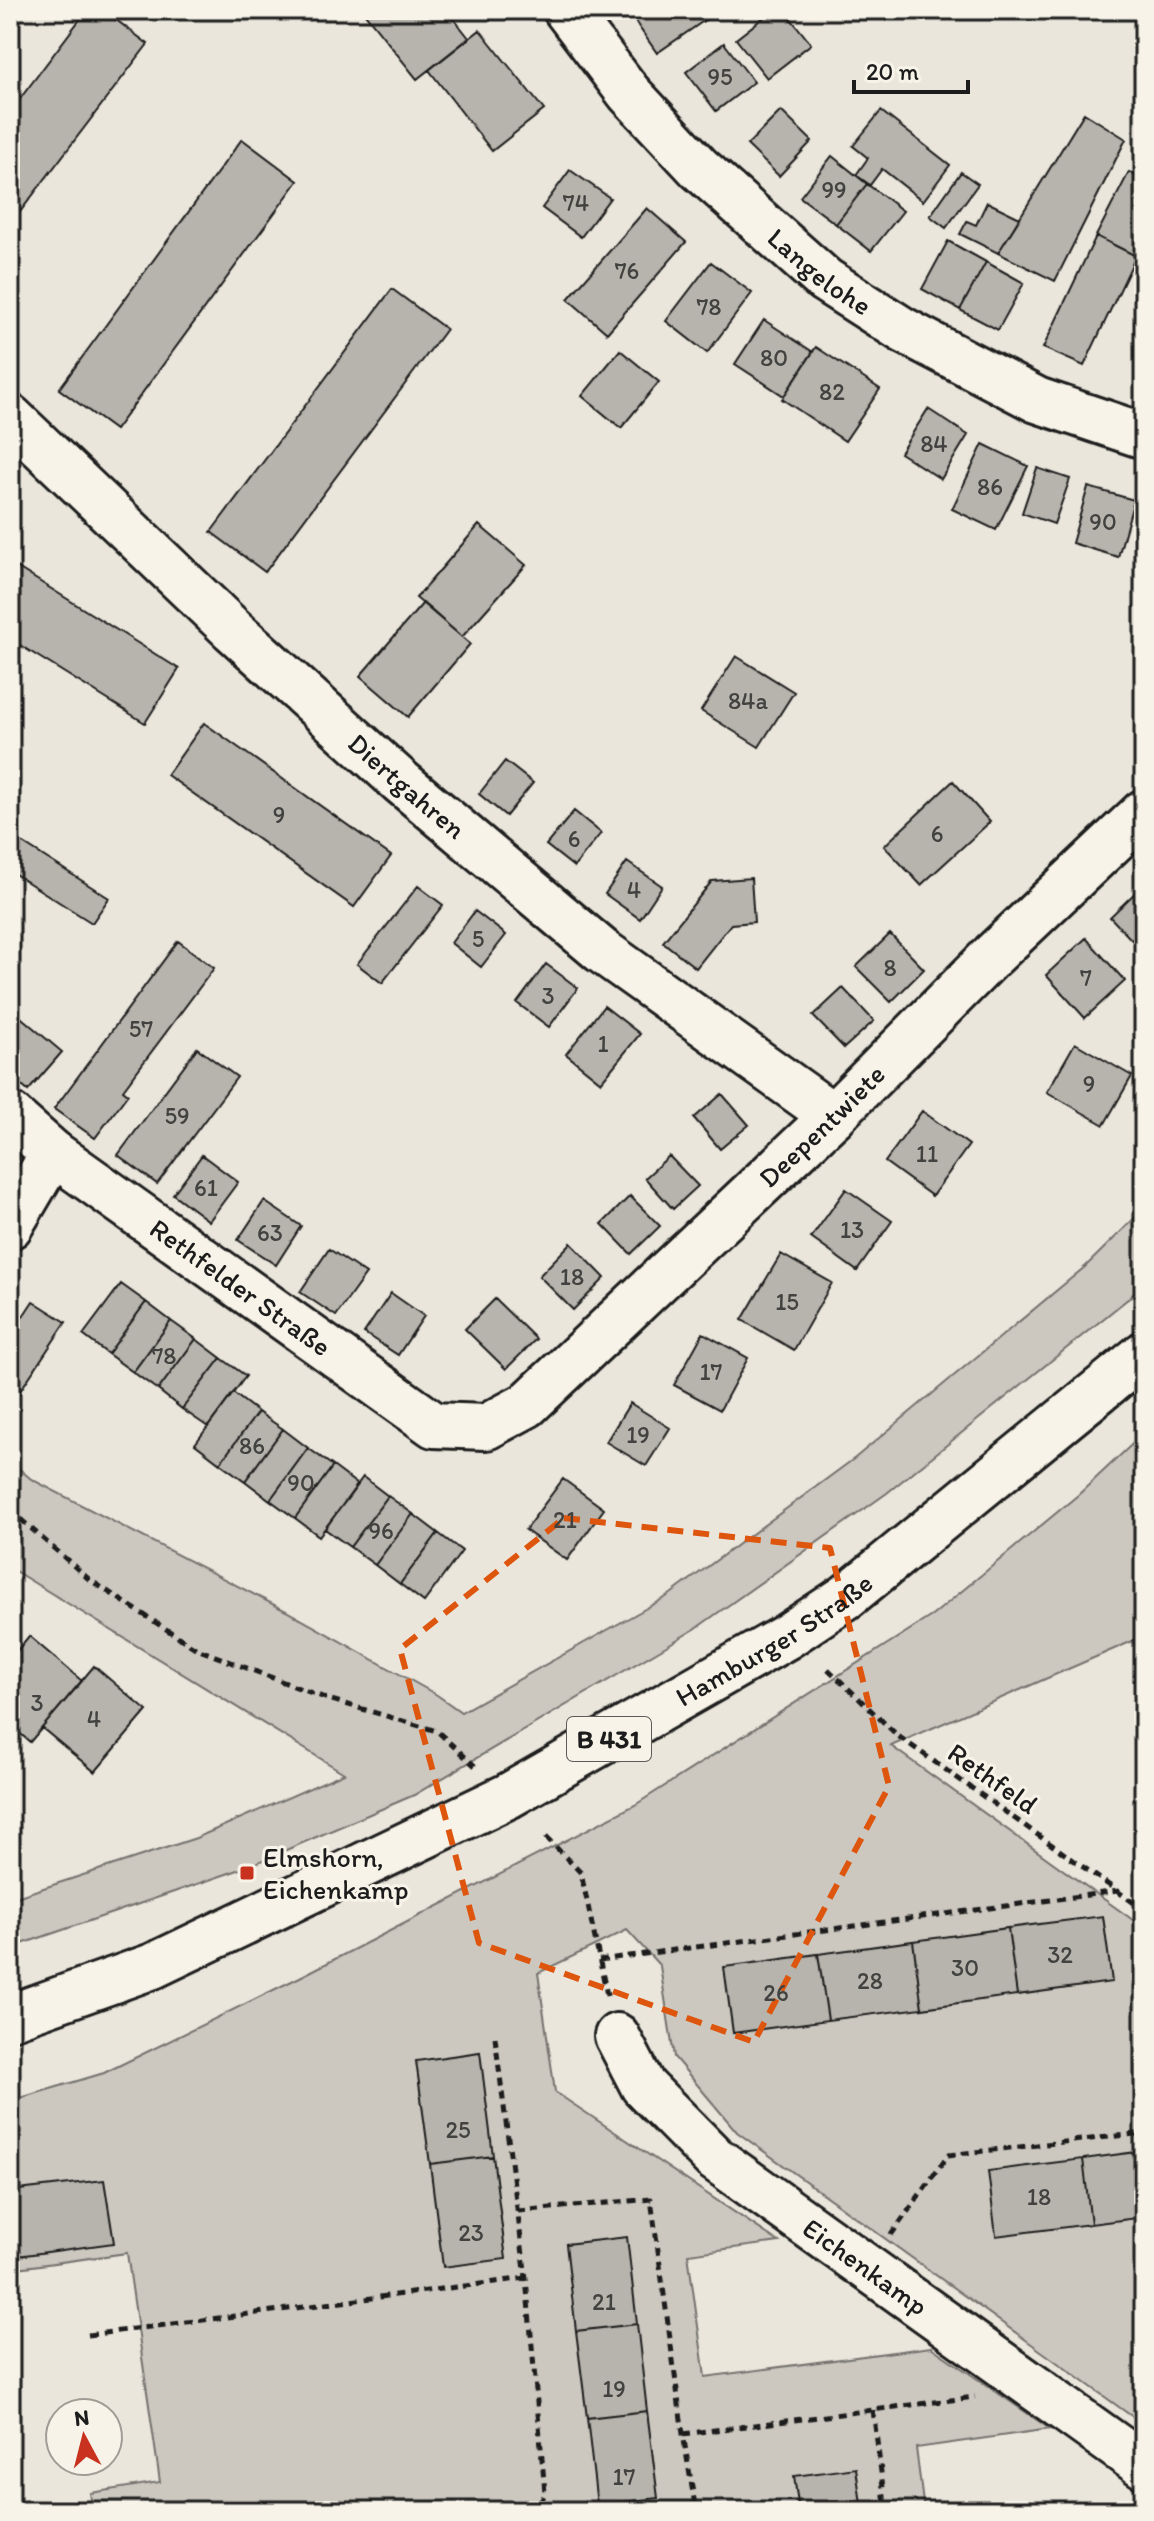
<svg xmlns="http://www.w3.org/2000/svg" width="1154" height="2521" viewBox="0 0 1154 2521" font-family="Itim,sans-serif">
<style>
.green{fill:#ccc8c0;stroke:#74726e;stroke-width:2}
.building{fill:#b6b4ac;stroke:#1c1c1c;stroke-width:2}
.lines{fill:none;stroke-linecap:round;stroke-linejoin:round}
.minor-casing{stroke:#1c1c1c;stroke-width:50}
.major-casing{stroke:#1c1c1c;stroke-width:50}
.path{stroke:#1c1c1c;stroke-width:5;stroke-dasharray:8 6;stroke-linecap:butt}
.minor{stroke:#f7f3e8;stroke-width:44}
.major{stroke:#f7f3e8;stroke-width:44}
.marked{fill:none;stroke:#de560d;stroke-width:6;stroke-dasharray:16 10;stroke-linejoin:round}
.poi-dot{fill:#c8321e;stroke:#f7f3e8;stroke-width:3}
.labels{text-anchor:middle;stroke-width:6;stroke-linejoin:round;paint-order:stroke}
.number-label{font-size:24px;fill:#424240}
.shield{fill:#f7f3e8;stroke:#5e5c59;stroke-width:2}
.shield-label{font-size:26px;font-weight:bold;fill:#1c1c1c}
.street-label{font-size:28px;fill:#1c1c1c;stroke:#f7f3e8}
.poi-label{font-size:28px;fill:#1c1c1c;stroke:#f7f3e8;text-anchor:start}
</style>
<rect width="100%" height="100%" fill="#eae6dc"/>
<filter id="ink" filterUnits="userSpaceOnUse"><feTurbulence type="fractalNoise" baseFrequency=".0125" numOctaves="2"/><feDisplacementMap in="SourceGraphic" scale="16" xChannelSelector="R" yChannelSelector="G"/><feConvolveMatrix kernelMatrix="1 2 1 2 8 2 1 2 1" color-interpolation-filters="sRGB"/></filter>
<g filter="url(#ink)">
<path class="green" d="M1144,1209V1282L1129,1298L887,1493L695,1629L414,1795L244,1868L10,1948V1899L196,1838L344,1773L10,1568V1461L31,1479L286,1611L437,1695L461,1712L668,1596L855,1458L1086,1266Z
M1144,1433V1636L891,1746L1144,1928V2425L737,2132L674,2057L660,1966L627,1930L538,1973L555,2092L779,2242L688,2254L705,2377L931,2347L1050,2429L916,2448L924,2511H93L90,2493L160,2482L127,2253L10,2269V2101L104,2073L300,1977L635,1805L933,1615L1078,1495Z"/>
<path class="building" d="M87,10H103L148,44L10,225V112Z
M362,10H447L469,38L417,79Z
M648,10H718V11L657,53L634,20Z
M773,10H784L811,44L767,78L736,39Z
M480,30L544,110L492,151L429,70Z
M724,43L754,82L716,111L686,72Z
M781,111L812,141L779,176L747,145Z
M881,111L950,165L923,201L882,169L870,185L856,175L868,158L853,146Z
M1084,113L1126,139L1055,281L998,253Z
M242,139L298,181L115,430L59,389Z
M832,156L867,184L836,224L800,197Z
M570,170L610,198L581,237L542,208Z
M961,172L978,184L946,228L930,216Z
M1129,172L1144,180V241L1136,256L1096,236Z
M867,184L903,211L871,251L836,224Z
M987,202L1020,218L998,253L960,234L967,221L976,225Z
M647,208L686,242L607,333L568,299Z
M1096,236L1136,256L1084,366L1043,348Z
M948,241L986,262L960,310L922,289Z
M711,262L752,293L707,353L666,321Z
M986,262L1024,283L998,330L960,310Z
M392,289L446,329L265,572L211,532Z
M764,320L813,352L784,396L735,364Z
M816,347L880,389L845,441L782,399Z
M620,350L659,382L621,428L582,396Z
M928,409L968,435L941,479L900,453Z
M983,444L1028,466L996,530L952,509Z
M1037,468L1070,479L1054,524L1022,513Z
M1088,487L1134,500L1118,557L1072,543Z
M479,525L526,565L462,637L416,598Z
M10,563L179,669L145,723L10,639Z
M423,603L470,644L408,717L360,676Z
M736,656L794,692L759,747L701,711Z
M204,723L391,856L354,907L167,775Z
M505,761L533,783L506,816L479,794Z
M953,781L990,822L921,885L884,846Z
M574,811L601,833L574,867L546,845Z
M10,835L109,898L92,923L10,871Z
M627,862L662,886L640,919L605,894Z
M751,878L754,922L731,924L696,968L663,942L712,881Z
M1144,884V953L1110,917Z
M418,886L443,905L382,983L357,964Z
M475,911L506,935L481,967L451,943Z
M890,934L924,969L891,1002L856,967Z
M1086,938L1125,981L1085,1018L1046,975Z
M178,941L214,968L123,1090L128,1094L95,1138L54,1109Z
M546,964L578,988L549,1027L517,1003Z
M843,988L874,1021L844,1048L813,1016Z
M604,1006L640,1034L601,1082L566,1054Z
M10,1008L62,1052L28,1091L10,1076Z
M1075,1043L1132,1076L1104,1125L1047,1092Z
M197,1048L237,1077L157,1184L118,1155Z
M722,1094L749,1125L720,1149L694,1118Z
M922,1111L969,1145L932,1196L885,1162Z
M202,1155L238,1182L209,1221L173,1194Z
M669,1156L698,1186L673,1209L645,1178Z
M846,1189L892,1221L857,1271L811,1238Z
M630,1196L660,1226L631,1254L602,1224Z
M264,1201L301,1226L276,1265L238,1240Z
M571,1243L605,1278L573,1310L539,1276Z
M329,1249L366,1274L336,1316L300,1292Z
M781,1254L832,1283L794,1350L742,1320Z
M121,1284L146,1302L108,1354L83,1335Z
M391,1293L424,1316L398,1355L364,1333Z
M495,1299L536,1339L506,1369L465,1329Z
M33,1301L66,1322L10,1406V1336Z
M146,1302L171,1321L133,1372L108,1354Z
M171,1321L196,1339L158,1390L133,1372Z
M703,1333L748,1358L720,1410L674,1385Z
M196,1339L221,1358L182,1409L158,1390Z
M221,1358L246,1376L208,1427L182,1409Z
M233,1393L258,1412L220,1463L195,1444Z
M630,1403L670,1428L646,1466L606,1442Z
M258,1412L283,1429L245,1481L220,1463Z
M283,1429L308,1448L270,1500L245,1481Z
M308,1448L333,1466L295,1518L270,1500Z
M333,1466L358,1485L319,1536L295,1518Z
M363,1477L388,1496L350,1547L325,1529Z
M563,1479L604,1509L567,1560L525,1530Z
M388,1496L413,1514L375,1565L350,1547Z
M413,1514L438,1533L400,1584L375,1565Z
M438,1533L462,1551L424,1602L400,1584Z
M29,1636L82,1681L30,1742L10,1725V1659Z
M94,1666L147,1711L95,1772L42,1728Z
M1103,1916L1112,1982L1017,1995L1008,1928Z
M1008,1928L1017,1995L922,2008L913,1941Z
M913,1941L922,2008L828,2020L818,1954Z
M818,1954L828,2020L733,2033L724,1967Z
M480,2052L493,2156L430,2164L416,2061Z
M1144,2151V2217L1091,2224L1083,2159Z
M493,2156L506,2259L443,2267L430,2164Z
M1083,2159L1091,2224L996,2236L988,2171Z
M104,2180L114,2243L10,2257V2191Z
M627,2237L637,2324L576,2331L566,2244Z
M637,2324L647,2411L587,2418L576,2331Z
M647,2411L658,2498L597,2505L587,2418Z
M856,2468L862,2511H799L794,2476Z"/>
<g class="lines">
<g class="minor-casing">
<g id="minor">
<path id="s1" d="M566,10L629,93L699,168L825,280L903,330L1037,400L1144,436"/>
<path id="s2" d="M10,417L233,630L400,781L602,951L833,1116"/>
<path id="s3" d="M10,1115L53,1153L434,1425L486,1427L527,1405L833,1116L993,955L1144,812"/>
<path d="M10,1226L53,1153"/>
<path id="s4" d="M617,2036L643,2086L714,2158L1144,2466"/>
</g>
</g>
<g class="major-casing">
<g id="major">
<path id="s5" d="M10,2017L153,1966L508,1796L786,1637L846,1597L1144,1354"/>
</g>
</g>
<path class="path" d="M10,1510L90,1580L197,1649L325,1698L437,1731L475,1766
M828,1669L898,1736L1144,1910
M546,1837L581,1873L608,2000
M599,1960L1118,1891
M495,2037L526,2278L545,2493L537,2511
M518,2211L651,2199L683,2434L696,2511
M891,2235L948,2155L1144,2133
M88,2335L526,2278
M873,2410L886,2511
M683,2434L975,2397"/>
<use href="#minor" class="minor"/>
<use href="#major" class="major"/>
</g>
</g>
<path class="marked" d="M564,1518L830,1548L889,1786L754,2042L479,1943L400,1649Z"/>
<rect class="poi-dot" x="239" y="1865" width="16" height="16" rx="4"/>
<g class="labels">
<g class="number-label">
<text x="720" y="85">95</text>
<text x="834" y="198">99</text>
<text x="576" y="211">74</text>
<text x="627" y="279">76</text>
<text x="709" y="315">78</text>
<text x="774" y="366">80</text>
<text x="832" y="400">82</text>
<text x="934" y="452">84</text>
<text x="990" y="495">86</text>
<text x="1103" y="530">90</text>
<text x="748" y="709">84a</text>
<text x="279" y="823">9</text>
<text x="937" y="842">6</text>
<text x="574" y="847">6</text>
<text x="634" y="898">4</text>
<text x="478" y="947">5</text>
<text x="890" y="976">8</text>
<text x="1086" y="986">7</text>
<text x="548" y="1004">3</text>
<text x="141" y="1037">57</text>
<text x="603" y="1052">1</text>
<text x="1089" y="1092">9</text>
<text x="177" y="1124">59</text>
<text x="927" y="1162">11</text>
<text x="206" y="1196">61</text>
<text x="852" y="1238">13</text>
<text x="270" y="1241">63</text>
<text x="572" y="1285">18</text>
<text x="787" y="1310">15</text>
<text x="164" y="1364">78</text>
<text x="711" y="1380">17</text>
<text x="638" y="1443">19</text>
<text x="252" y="1454">86</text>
<text x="301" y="1491">90</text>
<text x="565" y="1528">21</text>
<text x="381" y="1539">96</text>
<text x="37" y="1711">3</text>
<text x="94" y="1727">4</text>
<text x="1060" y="1963">32</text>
<text x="965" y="1976">30</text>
<text x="870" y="1989">28</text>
<text x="776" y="2001">26</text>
<text x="458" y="2138">25</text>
<text x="1039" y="2205">18</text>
<text x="471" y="2241">23</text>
<text x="604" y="2310">21</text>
<text x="614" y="2397">19</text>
<text x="624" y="2485">17</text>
</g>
<rect class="shield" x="567" y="1717" width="84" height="44" rx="6"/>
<g class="shield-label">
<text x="609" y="1748">B 431</text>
</g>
<g class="street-label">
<text dy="10" stroke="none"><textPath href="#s1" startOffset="366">Langelohe</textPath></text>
<text dy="10" stroke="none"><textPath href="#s2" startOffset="542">Diertgahren</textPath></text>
<text dy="10" stroke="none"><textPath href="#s3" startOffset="1030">Deepentwiete</textPath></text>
<text dy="10" stroke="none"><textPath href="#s3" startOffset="288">Rethfelder Straße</textPath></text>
<text dy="10" stroke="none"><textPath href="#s5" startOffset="854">Hamburger Straße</textPath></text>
<text transform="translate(993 1778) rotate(35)" y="10">Rethfeld</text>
<text dy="10" stroke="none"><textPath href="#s4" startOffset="344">Eichenkamp</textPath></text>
</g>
<g class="poi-label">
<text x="263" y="1867">Elmshorn,<tspan x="263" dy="32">Eichenkamp</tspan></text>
</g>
</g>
<rect width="1154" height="2521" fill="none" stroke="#f7f3e8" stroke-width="40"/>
<rect x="20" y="20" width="1114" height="2481" fill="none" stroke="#1c1c1c" stroke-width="3" filter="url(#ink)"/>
<g transform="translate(84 2437) rotate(353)"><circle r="38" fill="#f7f3e8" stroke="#9f9d96" stroke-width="2"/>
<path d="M0-6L14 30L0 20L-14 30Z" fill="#c8321e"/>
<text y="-12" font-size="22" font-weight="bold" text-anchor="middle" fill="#1c1c1c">N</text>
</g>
<path d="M854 80v12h114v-12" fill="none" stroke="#1c1c1c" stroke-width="4"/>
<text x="866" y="80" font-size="24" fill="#1c1c1c" stroke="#f7f3e8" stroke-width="6" paint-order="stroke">20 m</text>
</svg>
